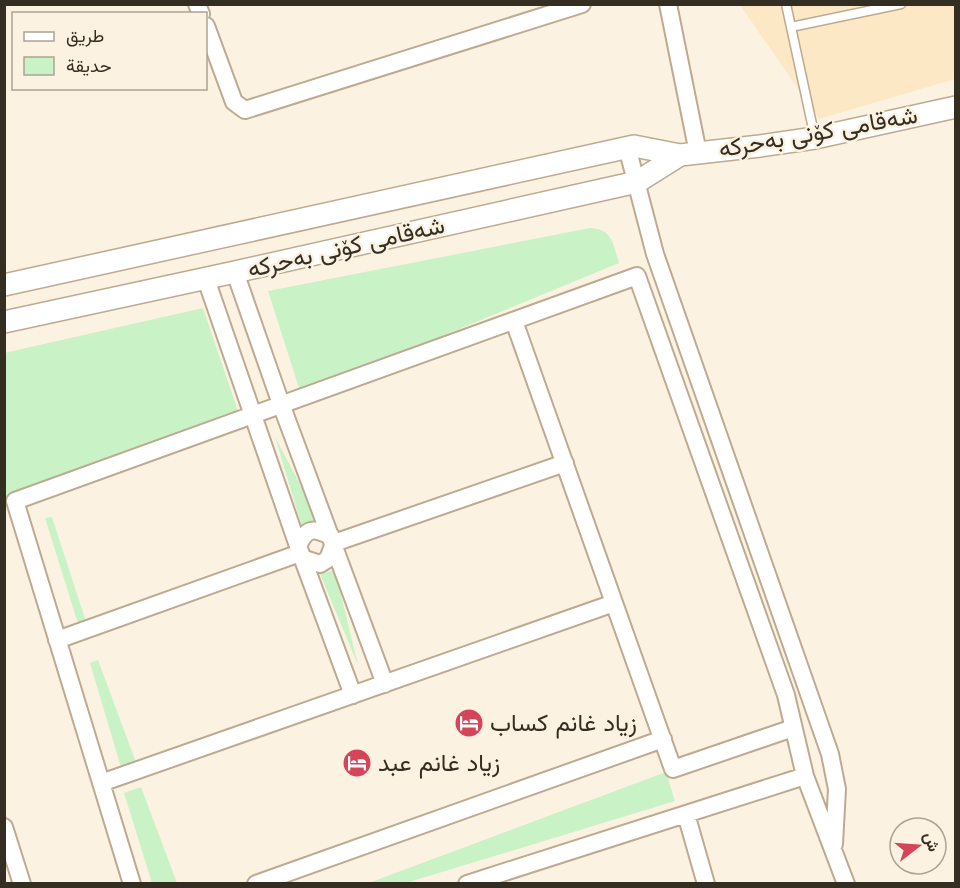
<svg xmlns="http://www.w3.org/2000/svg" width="960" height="888" viewBox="0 0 960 888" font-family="Jost,Vazirmatn,sans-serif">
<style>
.built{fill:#fde8c5}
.green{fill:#c9f2c7}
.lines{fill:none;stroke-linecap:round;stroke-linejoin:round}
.service-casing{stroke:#bcab91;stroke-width:11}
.minor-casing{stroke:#bcab91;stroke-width:20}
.tertiary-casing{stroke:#bcab91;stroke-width:24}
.service{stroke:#fff;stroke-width:8}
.minor{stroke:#fff;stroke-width:16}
.tertiary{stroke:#fff;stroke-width:21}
.labels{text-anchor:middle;stroke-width:5;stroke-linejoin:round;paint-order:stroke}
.street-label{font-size:24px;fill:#342d22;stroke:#fcf2e1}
.poi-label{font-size:24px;fill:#342d22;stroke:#fcf2e1;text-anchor:start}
</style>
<rect width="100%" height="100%" fill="#fcf2e1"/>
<path class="built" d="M740,5H955V79L819,119Z"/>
<path class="green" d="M590,228C613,229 613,244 619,263L301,394L268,291Z
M203,308L239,414L5,497L4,353Z
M275,437L319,520L302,527Z
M52,517L88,628L80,630L45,518Z
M335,570L358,665L320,574Z
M98,660L138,768L123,774L90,663Z
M666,772L675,801L406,883L366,884Z
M141,787L177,883H152L124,793Z"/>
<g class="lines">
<g class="service-casing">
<path id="service" d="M786,4L815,138
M791,27L901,4"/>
</g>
<g class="minor-casing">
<path id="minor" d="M197,4L201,14
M668,4L698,153
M206,26L234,102L245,110L582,4
M627,147L655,254L830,754L837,789L834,844
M235,272L281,404L385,684
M206,279L298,546L353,695
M514,321L673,769L793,728
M298,546C307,527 313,528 331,536
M302,558L320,564L328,559L334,543L565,463
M57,640L300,553
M101,783L614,603
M4,827L22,884
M132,884L15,501L637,276L786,695L805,776L846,884
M256,884L663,739
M467,884L686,814
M706,884L686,814L805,776"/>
</g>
<g class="tertiary-casing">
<path id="tertiary" d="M4,285L634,146L680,155L760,146L815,138L956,107
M4,322L235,272L637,182L680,155"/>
</g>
<use href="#service" class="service"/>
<use href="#minor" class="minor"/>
<use href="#tertiary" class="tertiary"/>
</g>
<defs>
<g id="hotel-disc" transform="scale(1.5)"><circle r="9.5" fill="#d54559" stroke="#fcf2e1"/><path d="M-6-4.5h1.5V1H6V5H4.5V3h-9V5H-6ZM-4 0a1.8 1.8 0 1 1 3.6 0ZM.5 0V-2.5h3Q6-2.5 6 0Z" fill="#fff"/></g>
</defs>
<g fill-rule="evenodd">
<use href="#hotel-disc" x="469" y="723"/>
<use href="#hotel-disc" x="357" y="763"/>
</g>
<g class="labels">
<g class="street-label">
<text transform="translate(818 132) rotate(-10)" y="8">شەقامی کۆنی بەحرکە</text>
<text transform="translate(346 247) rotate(-13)" y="8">شەقامی کۆنی بەحرکە</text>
</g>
<g class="poi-label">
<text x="490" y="731">زياد غانم كساب</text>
<text x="378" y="771">زياد غانم عبد</text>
</g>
</g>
<rect width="960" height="888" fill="none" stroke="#342d22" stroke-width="12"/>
<rect x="12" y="12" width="195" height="78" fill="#fcf2e1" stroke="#aca395" stroke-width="1.5"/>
<rect x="24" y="32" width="30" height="9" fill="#ffffff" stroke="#aca395" stroke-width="1.5"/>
<text x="66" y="42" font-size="18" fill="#342d22">طريق</text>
<rect x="24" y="57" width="30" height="18" fill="#c9f2c7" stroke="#aca395" stroke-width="1.5"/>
<text x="66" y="72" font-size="18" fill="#342d22">حديقة</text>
<g transform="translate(918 846) rotate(73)"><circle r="28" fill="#fcf2e1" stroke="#aca395" stroke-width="1.5"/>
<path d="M0-4.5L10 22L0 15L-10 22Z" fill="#d54559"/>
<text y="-9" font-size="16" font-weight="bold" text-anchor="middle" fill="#342d22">ش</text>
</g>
</svg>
